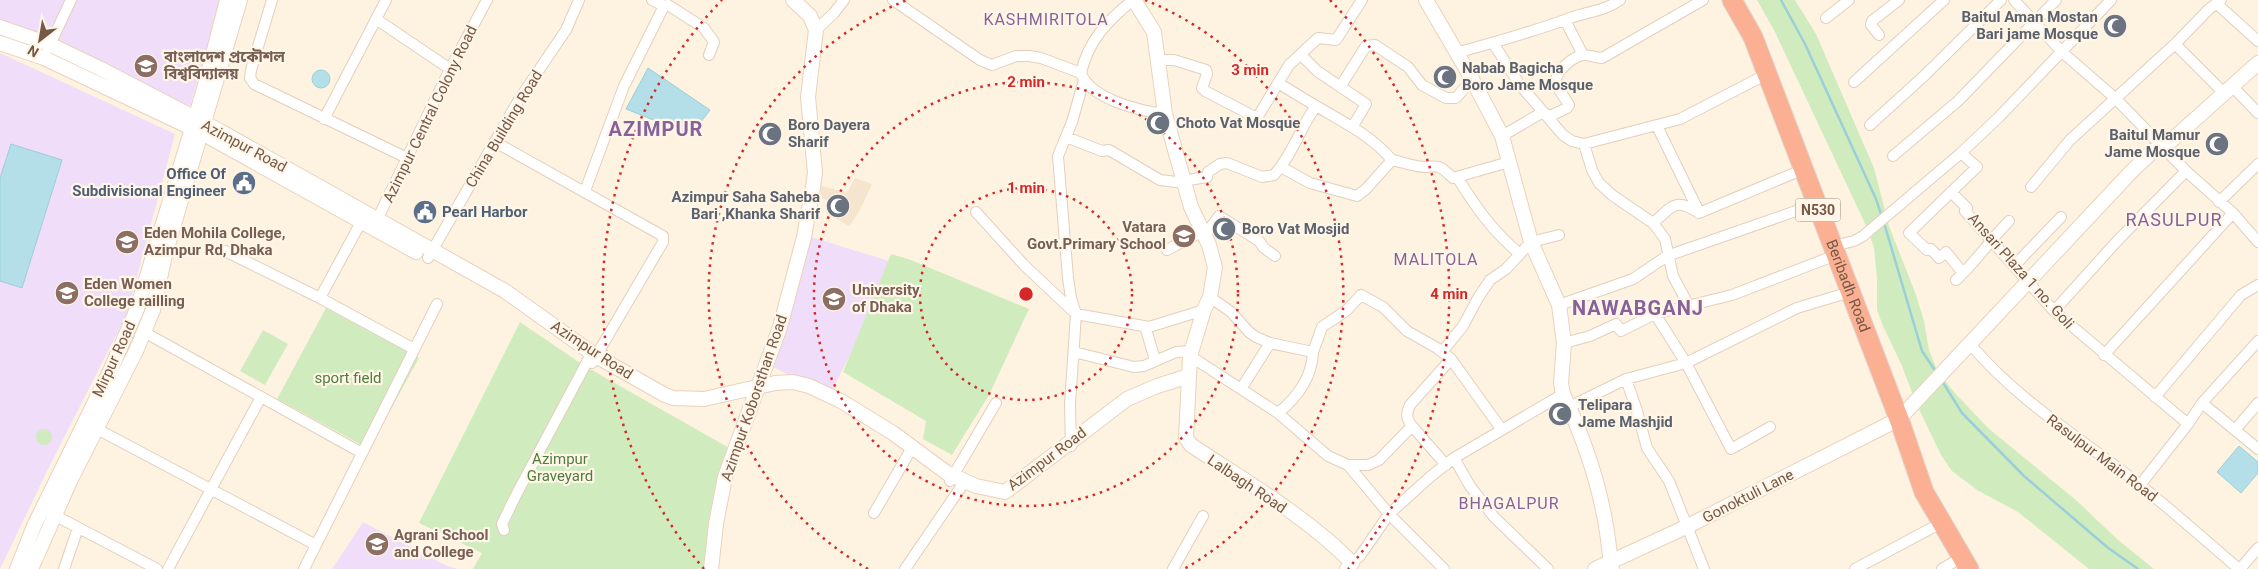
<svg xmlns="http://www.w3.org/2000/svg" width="2258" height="569" viewBox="0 0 2258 569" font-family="Roboto,'Noto Sans Bengali',sans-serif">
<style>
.residential{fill:#f6e5ce}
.education{fill:#f0ddfa}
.green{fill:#d0ecbe}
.water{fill:#b4dfe8;stroke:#9acfda}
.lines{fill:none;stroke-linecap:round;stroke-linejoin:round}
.stream{stroke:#9acfda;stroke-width:2.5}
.street-casing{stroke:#e2cfbc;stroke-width:12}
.secondary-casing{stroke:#ead2bb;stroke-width:16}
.highway-casing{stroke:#ded7d3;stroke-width:21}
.street{stroke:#fff;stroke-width:10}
.secondary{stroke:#fff;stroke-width:14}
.highway{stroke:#fcb093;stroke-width:19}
.ring{fill:none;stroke:#d62828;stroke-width:2.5;stroke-dasharray:2.5 5}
.labels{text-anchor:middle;stroke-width:4.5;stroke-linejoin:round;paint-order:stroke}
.shield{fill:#fff6e8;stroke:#9f8777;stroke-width:1}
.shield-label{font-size:14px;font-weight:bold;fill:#765846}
.worship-label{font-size:15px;font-weight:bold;fill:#5b616d;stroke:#fff6e8;text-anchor:start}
.education-label{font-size:15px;font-weight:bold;fill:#785e54;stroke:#fff6e8;text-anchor:start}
.street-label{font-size:15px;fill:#765846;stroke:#fff6e8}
.service-label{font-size:15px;font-weight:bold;fill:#4e5e75;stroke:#fff6e8;text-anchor:end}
.park-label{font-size:15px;fill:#4f7d3d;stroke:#fff6e8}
.neighbourhood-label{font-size:16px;letter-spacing:1px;fill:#88619a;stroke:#fff6e8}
.quarter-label{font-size:18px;letter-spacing:1px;fill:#88619a;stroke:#fff6e8}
.district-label{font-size:20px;font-weight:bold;letter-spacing:1px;fill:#88619a;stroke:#fff6e8}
.centre{fill:#d62828;stroke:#fff6e8;stroke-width:2.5}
.ring-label{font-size:15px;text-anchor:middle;font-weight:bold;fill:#d62828;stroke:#fff6e8;stroke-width:4.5;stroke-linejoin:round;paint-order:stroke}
</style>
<rect width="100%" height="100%" fill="#fef3e0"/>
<path class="residential" d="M855,178L872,184L858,214L849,226L826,213L830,201L813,196L815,184L847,193Z"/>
<path class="education" d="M0,0H222L190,106L124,82L0,29Z
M0,53L175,134L127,314L50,465L0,569Z
M811,237L889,261L852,351L828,398L809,385L773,367Z
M363,522L447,566L458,569H332Z"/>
<path class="green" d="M1757,0H1795L1816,34L1874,168L1889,226L1916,295L1924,321L1929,350L1937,370L1954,392L1988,428L2077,501L2117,539L2154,569H2089L2018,512L1977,490L1952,471L1941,455L1916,403L1902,366L1883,326L1877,310V278L1874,248L1869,232L1774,30Z
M891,254L911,260L1029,309L989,395L952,455L923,439L926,421L843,372Z
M326,308L419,358L369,449L277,399Z
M520,322L583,365L731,449L707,569H473L482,553L419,523Z
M263,330L288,344L265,385L240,371Z
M36 437a8 8 0 1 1 16 0a8 8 0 1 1-16 0Z"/>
<path class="water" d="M648,68L710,110L691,135L626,109Z
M312 79a9 9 0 1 1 18 0a9 9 0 1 1-18 0Z
M11,144L62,160L22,288L0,281V178Z
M2239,446L2258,462V473L2241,493L2217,472Z"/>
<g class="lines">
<path class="stream" d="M1781,0L1805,44L1876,199L1882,217
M1884,223L1922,351L1936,372
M1942,381L1962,413L2024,476L2107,547L2138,569"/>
<g class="street-casing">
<path id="street" d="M272,0L251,70L250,78L254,84L407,158
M652,0L664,6L668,5
M893,0L980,60L992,65L1016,56H1029L1041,58L1081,73C1090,99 1140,111 1165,114
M2014,0L2062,52L2115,98L2186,171L2233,213L2258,242
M2217,4L2258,41
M668,5L704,28L714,42L709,55
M1826,18L1849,0
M376,19L450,69
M1565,20L1583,55
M816,30L834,13L844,0
M1879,35L1871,25L1872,21L1899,0
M1493,43L1520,85L1563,135L1572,141L1584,144L1680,119L1767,74
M2175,44L2225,94
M48,49L71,0
M1456,53C1495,42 1533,32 1570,18C1589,11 1602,12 1620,0
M1301,55L1317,71L1366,104L1353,126
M1158,60H1174L1206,70L1207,74L1202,88L1205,91L1257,118L1289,65L1318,38L1336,40L1362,0
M1081,73C1088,41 1108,20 1133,0
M1854,82L1944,0
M1340,87L1366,46L1375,45L1408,67L1422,85L1446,98H1456L1472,79
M2233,87L2258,113
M1316,106C1343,122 1371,135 1392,160
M324,119L386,0
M1870,125L1924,76L2001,0
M1657,126L1699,212
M1502,136L1543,112L1550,116L1567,108L1569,105L1555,83C1557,71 1569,59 1582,55C1587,54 1596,58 1602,58L1703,0
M1066,137L1102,151L1109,150L1160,180L1176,182L1207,177L1208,172L1220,164L1227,163L1262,177L1274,175C1293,154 1300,128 1316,106L1278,83
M495,142L663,236V242L592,363
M1584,144L1592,170L1599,183L1612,195L1653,223L1665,239L1673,276L1689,306
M1961,153L1977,167L1909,233L1927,250L1931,249L1939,258L1946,252L1963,273
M1893,156L1958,101L2056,0
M1392,160C1402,162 1415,167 1425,167C1441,165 1441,167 1453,178L1509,162
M1281,167L1310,183L1357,196L1366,189L1392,160
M1457,177C1475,206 1493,232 1520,254
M2031,187L2070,140L2175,44L2209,9L2221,0
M585,191L624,86L664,6
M1951,192L1967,208L1965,211L2054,311L2188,424
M2219,202L2258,164
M976,212L1024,265L1076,314L1149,327L1204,310
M1653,223C1673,206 1675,197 1699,213L1804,169
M374,226L450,69L487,0
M1833,246L1854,241L1863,236L1961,153L1999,117L2111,0
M1167,250L1203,231H1208L1219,216L1259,241L1264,248L1275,256
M225,251L320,298L414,349
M428,258L520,98L566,30L579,0
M2015,265L2061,217
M1956,280C1976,262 1990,240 2009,221
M1210,297L1231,312L1249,332L1256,337L1270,343L1313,352L1322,327L1347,310L1361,295L1383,307L1407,331L1437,348L1451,359L1502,430
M320,298L361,222
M1559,305L1633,279L1667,256L1816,204
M2054,311L2118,240L2186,171
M1655,314L1686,363L1731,449L1770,427
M1145,326L1155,360
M144,332L362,453
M1564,343L1590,336L1616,324L1621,331L1655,314L1732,295L1836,255
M1970,344C2019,402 2081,438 2140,485C2174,512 2206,541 2239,569
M1074,352L1134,367L1144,366L1176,352L1191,351
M1442,352L1463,326L1478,298L1490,280L1506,269L1531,242L1559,235
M2104,355L2233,213
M1190,356L1278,413L1328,456L1348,465H1368L1379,460L1412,426L1446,465
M1626,379L1637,411L1647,448L1669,481L1704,569
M1241,389L1270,343
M2155,397L2241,295L2258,285
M2202,403L2258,449
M1569,407L1626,379L1686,363L1797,308L1850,292
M1278,413C1298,397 1312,378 1313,352
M1412,426C1406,418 1406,414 1410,405L1451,359
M97,429L316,545
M2235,430L2258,403
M1071,446L1070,404L1076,314L1071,298L1068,278L1058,156L1072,122L1084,80
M1454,458L1470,486L1494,517L1548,569
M1348,465L1389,514L1444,569
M950,481L996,403
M2140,485L2188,424L2202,403L2258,341
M874,513L909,453
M54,515L157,569
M504,530L502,524L515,497L588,360
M1352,563L1360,556L1389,514L1430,477L1454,458L1563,394
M64,569L78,528
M168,569L261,397
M304,569L437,304
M905,569L961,487
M1173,569L1203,516
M1855,569L1941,523
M1942,569L1962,557
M2240,569L2258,548"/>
</g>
<g class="secondary-casing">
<path id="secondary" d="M1134,0L1154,32L1165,114L1191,207L1209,245L1215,267L1210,297L1204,310L1190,356L1186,438L1191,445C1243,480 1309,518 1352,563L1347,569
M1426,0L1472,79L1502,136L1531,242L1559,305L1564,343L1561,383L1563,394C1581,432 1596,474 1604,515C1608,533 1609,551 1612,569
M0,27L49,44L101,69L220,131L505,291L596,356L665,395L673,398L704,399L775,383L793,382L809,386L841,401L893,433L947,473L976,486L1005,492L1127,399L1157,386L1189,376
M0,43L44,58L202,133L416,252
M17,569L34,526L111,369L137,309L204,89L227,0
M31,569L71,479L136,351L153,310L165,255L240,0
M711,569L716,524L725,477L780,327L804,237L813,187L815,173L808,97L816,30L810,16L793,0
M1595,569L1688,526L1899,419L2131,172L2154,150L2163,148L2258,63"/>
</g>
<g class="highway-casing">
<g id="highway">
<path id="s1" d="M1732,0L1753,37L1899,419L1924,492L1969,569"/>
</g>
</g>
<use href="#street" class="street"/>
<use href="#secondary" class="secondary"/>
<use href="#highway" class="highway"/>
</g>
<g class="ring">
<circle cx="1026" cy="294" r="106"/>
<circle cx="1026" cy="294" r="212"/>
<path d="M868 569A317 317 0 0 1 907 0M1145 0A317 317 0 0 1 1184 569"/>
<path d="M704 569A423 423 0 0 1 722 0M1330 0A423 423 0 0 1 1348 569"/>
</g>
<defs>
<g id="mosque-disc" transform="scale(1.25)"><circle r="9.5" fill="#6b7280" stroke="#fff6e8"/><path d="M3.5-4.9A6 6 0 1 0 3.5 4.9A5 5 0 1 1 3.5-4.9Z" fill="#fff"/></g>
<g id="university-disc" transform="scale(1.25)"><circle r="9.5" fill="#8d6e63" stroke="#fff6e8"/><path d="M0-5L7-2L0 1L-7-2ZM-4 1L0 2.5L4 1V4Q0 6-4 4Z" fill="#fff"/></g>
<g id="civic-disc" transform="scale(1.25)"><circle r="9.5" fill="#5c6f8a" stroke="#fff6e8"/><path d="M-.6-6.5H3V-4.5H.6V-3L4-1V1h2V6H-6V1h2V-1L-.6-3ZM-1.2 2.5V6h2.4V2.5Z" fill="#fff"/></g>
<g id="school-disc" transform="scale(1.25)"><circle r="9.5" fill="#8d6e63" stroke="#fff6e8"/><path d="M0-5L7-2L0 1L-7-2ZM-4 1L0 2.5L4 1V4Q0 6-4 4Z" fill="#fff"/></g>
</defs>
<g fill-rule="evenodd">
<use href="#mosque-disc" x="2115" y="26"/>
<use href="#university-disc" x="146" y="66"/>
<use href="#mosque-disc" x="1445" y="77"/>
<use href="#mosque-disc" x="1158" y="123"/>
<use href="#mosque-disc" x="770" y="134"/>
<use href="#mosque-disc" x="2217" y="144"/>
<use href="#civic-disc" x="244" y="183"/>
<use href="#mosque-disc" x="838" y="206"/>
<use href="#civic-disc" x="425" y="212"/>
<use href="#mosque-disc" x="1224" y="229"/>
<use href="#school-disc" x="1184" y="236"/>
<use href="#university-disc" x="127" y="242"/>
<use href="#university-disc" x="67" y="293"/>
<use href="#university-disc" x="834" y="299"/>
<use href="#mosque-disc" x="1560" y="414"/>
<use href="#school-disc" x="377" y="544"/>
</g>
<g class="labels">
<rect class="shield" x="1795.5" y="198.5" width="45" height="23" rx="4"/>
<g class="shield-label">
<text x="1818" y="215">N530</text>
</g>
<g class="worship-label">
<text x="2098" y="22" text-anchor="end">Baitul Aman Mostan<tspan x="2098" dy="17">Bari jame Mosque</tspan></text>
<text x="1462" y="73">Nabab Bagicha<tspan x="1462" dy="17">Boro Jame Mosque</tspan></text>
<text x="1176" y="128">Choto Vat Mosque</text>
<text x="788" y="130">Boro Dayera<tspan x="788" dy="17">Sharif</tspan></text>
<text x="2200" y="140" text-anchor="end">Baitul Mamur<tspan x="2200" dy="17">Jame Mosque</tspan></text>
<text x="820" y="202" text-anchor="end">Azimpur Saha Saheba<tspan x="820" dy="17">Bari ,Khanka Sharif</tspan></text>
<text x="1242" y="234">Boro Vat Mosjid</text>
<text x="1578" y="410">Telipara<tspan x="1578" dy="17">Jame Mashjid</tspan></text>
</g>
<g class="education-label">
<text x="164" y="62">বাংলাদেশ প্রকৌশল<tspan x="164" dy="17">বিশ্ববিদ্যালয়</tspan></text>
<text x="1166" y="232" text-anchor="end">Vatara<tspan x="1166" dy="17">Govt.Primary School</tspan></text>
<text x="144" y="238">Eden Mohila College,<tspan x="144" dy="17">Azimpur Rd, Dhaka</tspan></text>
<text x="84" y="289">Eden Women<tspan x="84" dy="17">College railling</tspan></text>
<text x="852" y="295">University<tspan x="852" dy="17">of Dhaka</tspan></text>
<text x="394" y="540">Agrani School<tspan x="394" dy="17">and College</tspan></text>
</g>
<g class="street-label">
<text transform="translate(430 114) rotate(-64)" y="5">Azimpur Central Colony Road</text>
<text transform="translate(504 129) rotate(-59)" y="5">China Building Road</text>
<text transform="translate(244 146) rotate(28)" y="5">Azimpur Road</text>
<text transform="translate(2021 271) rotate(48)" y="5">Ansari Plaza 1 no. Goli</text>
<text dy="5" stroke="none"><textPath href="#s1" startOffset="309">Beribadh Road</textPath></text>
<text transform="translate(592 350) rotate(33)" y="5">Azimpur Road</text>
<text transform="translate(114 359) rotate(-65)" y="5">Mirpur Road</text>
<text transform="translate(754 398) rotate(-71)" y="5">Azimpur Koborsthan Road</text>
<text transform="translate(2102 458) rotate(37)" y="5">Rasulpur Main Road</text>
<text transform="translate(1047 459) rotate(-37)" y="5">Azimpur Road</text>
<text transform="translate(1247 484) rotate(34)" y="5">Lalbagh Road</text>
<text transform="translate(1748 496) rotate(-27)" y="5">Gonoktuli Lane</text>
</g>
<g class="service-label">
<text x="226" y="179">Office Of<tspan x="226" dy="17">Subdivisional Engineer</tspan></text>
<text x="442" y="217" text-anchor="start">Pearl Harbor</text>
</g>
<g class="park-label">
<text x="348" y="383">sport field</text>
<text x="560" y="464">Azimpur<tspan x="560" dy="17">Graveyard</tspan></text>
</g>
<g class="neighbourhood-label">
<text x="1046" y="25">KASHMIRITOLA</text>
<text x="1436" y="265">MALITOLA</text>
<text x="1509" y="509">BHAGALPUR</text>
</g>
<g class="quarter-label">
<text x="2174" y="226">RASULPUR</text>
</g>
<g class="district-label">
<text x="656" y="136">AZIMPUR</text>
<text x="1638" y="315">NAWABGANJ</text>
</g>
</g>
<circle cx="1026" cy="294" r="8" class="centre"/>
<g class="ring-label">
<text x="1250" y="75">3 min</text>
<text x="1026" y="87">2 min</text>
<text x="1026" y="193">1 min</text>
<text x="1449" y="299">4 min</text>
</g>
<g transform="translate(40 40) rotate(211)" stroke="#fff6e8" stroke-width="4" paint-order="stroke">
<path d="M0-4L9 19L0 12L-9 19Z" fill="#765846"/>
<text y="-8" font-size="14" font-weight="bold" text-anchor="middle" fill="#765846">N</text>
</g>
</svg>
